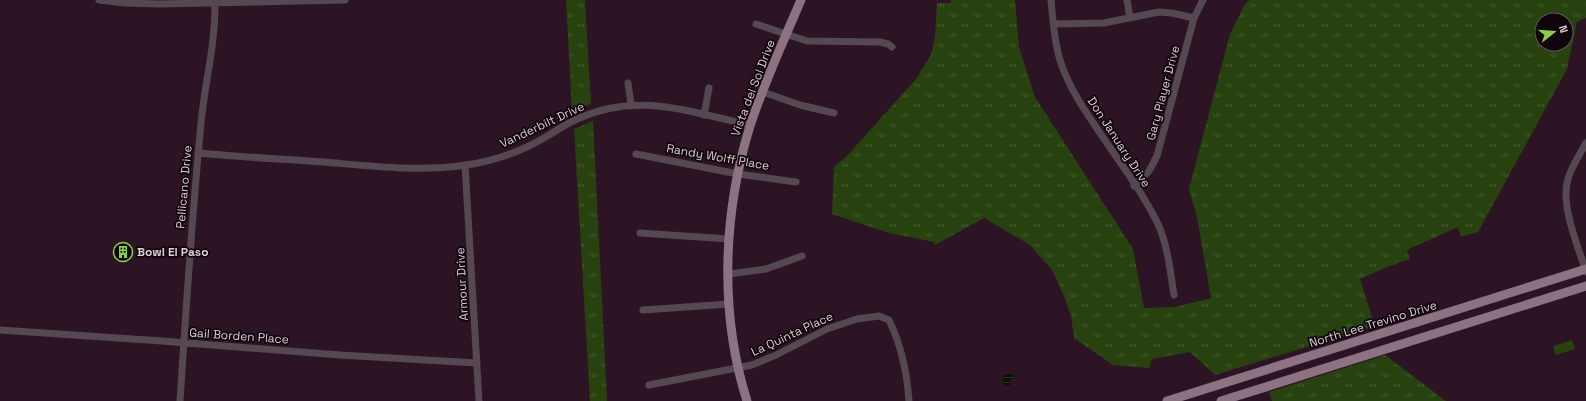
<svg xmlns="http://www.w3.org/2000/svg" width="1586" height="401" viewBox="0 0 1586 401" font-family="'Space Grotesk',sans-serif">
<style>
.grass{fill:url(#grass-tufts);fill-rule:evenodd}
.park{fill:#27410f}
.water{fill:url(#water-rules)}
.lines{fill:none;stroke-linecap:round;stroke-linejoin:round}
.minor{stroke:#564850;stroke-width:7}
.major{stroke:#8d7281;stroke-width:9}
.labels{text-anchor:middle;stroke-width:3.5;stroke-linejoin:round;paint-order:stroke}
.street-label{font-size:12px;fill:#dfced7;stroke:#0f050a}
.poi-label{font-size:12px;font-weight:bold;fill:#dfced7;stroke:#0f050a;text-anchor:start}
</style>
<defs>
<pattern id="grass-tufts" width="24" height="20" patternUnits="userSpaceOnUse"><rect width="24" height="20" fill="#27410f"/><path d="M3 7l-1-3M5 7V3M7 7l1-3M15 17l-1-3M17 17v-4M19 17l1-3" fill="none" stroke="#465b31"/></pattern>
<pattern id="water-rules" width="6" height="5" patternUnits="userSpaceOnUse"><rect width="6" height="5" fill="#041200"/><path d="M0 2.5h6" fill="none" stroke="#283324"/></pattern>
</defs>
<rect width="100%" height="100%" fill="#2d1424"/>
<path class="grass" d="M566,0H585L591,104L572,112Z
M951,0H1015L1019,47L1035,97L1133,249L1144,308L1175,307L1211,298L1197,217L1189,189L1230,34L1244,6L1249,0H1586V18L1577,22L1567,69L1478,232L1461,237L1458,227L1407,250L1410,259L1387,267L1360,279L1375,326L1215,375L1190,352L1152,359L1149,368L1113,365L1074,338L1071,316L1064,296L1052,270L1030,245L984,218L935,245L934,242L889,233L832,214L834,167L846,157L916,79L931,55L935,37L937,3H951ZM1542,20H1566V44H1542Z
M593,121L607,401H590L574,129Z
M1385,355L1446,401H1272L1269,392Z"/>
<path class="park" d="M1572,340L1575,349L1556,355L1553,346Z"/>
<path class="water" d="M1012,374L1014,378L1009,380L1010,385L1005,386L1002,376Z"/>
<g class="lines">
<path class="minor" d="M99,0L125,3L159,4L345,0
M1051,0C1053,20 1054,41 1060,60C1067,83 1080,104 1094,124C1115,156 1141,189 1158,224C1168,246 1170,271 1174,295
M1127,0L1130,18
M756,24L807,41L880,42L888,44L892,47
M1054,24L1104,23L1159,12L1172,13L1194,18
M628,83L631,104
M763,92L800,105L834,113
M704,115L709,88
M1586,143C1580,154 1571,167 1568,179C1560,205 1578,246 1586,272
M198,153C240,157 282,159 324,162C371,166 419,172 466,165C487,162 510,155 529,146C546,138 560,127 577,119C638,91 689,112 750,125
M636,154L738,174L796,182
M465,165L479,401
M1134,186L1149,171L1157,156L1194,18L1203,0
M640,233L729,239
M729,274L766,269L802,256
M643,310L729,304
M0,330L162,341L340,355L477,363
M649,385L752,365L776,355L827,329L857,319L879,316L889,320C902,347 907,372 909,401
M180,401C186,308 192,216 201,123C205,81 216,43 215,0"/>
<path class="major" d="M747,401C719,313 723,213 750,126C764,83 783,42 801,0
M1167,401L1586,269
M1221,401L1586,286"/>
</g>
<defs>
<g id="building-ring" transform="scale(1)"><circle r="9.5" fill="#0f050a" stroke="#88cf4a" stroke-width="1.5"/><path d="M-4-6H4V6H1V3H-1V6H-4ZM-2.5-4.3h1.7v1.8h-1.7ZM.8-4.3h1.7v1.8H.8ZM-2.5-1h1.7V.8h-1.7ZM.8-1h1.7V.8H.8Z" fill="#88cf4a"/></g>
</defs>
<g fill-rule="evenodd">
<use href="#building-ring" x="123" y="252"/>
</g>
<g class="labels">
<g class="street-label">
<text transform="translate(753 88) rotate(-69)" y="4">Vista del Sol Drive</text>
<text transform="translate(1163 93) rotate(-75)" y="4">Gary Player Drive</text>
<text transform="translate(542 125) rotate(-25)" y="4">Vanderbilt Drive</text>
<text transform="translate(1119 142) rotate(57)" y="4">Don January Drive</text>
<text transform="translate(718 157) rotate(10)" y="4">Randy Wolff Place</text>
<text transform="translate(184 187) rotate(-85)" y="4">Pellicano Drive</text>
<text transform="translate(462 284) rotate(-93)" y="4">Armour Drive</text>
<text transform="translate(1373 324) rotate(-17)" y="4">North Lee Trevino Drive</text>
<text transform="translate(792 334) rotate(-25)" y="4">La Quinta Place</text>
<text transform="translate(239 336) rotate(4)" y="4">Gail Borden Place</text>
</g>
<g class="poi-label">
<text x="137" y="256">Bowl El Paso</text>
</g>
</g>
<g transform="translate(1554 32) rotate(73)"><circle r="19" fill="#0f050a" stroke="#62555c"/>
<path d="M0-3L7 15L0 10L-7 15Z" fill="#88cf4a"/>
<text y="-6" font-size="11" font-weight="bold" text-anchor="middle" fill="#dfced7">N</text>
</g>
</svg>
